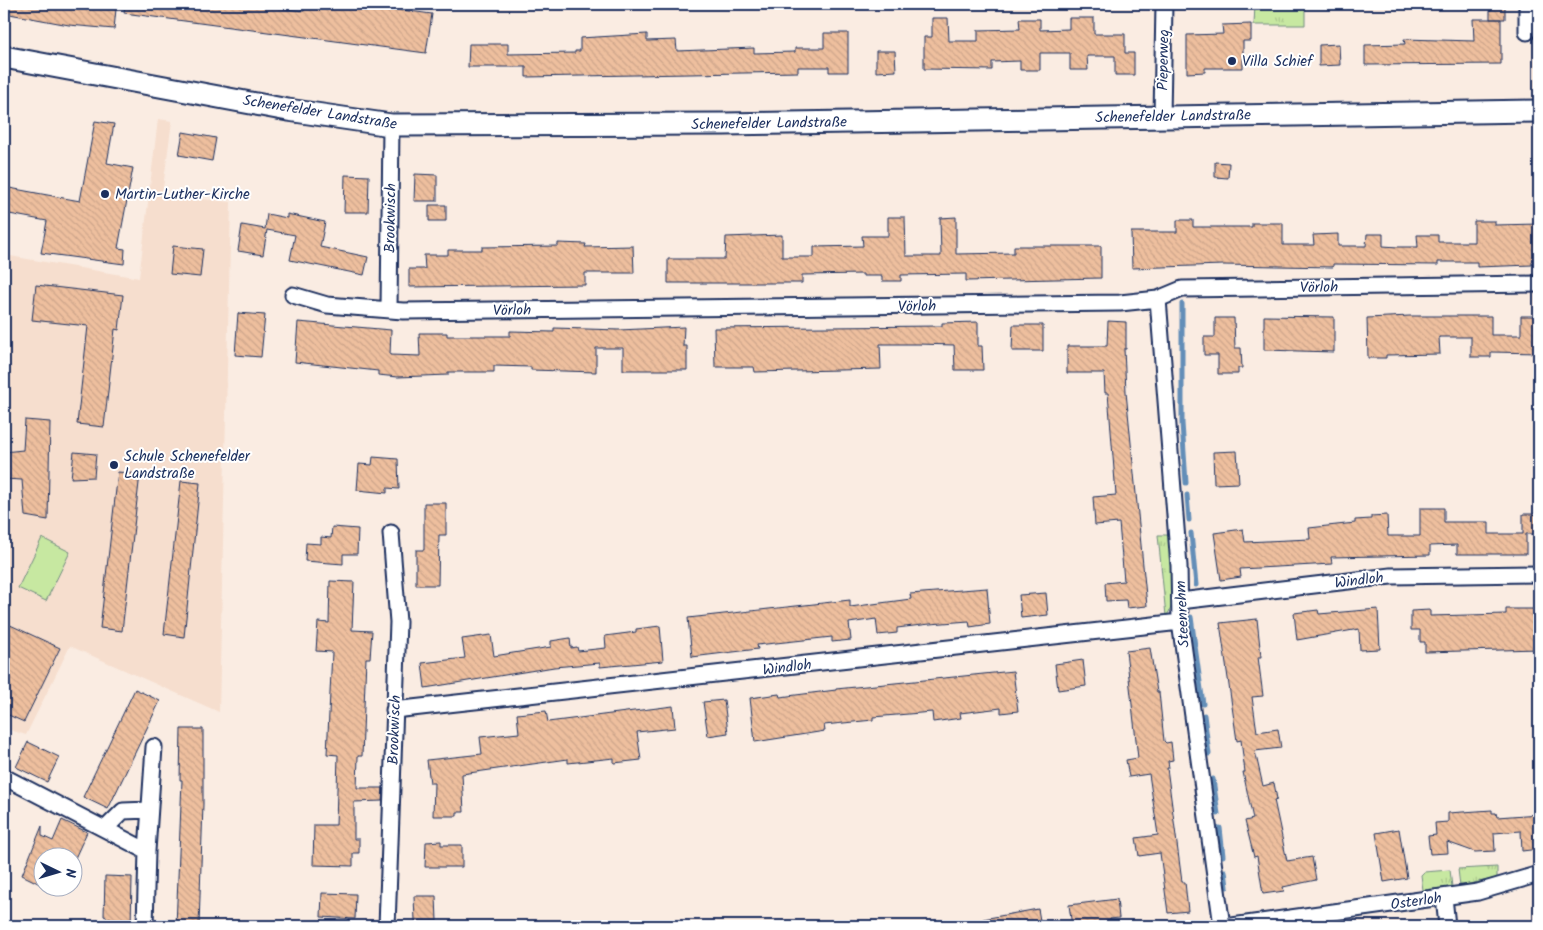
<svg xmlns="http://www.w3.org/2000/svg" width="1543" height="930" viewBox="0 0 1543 930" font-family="Kalam,sans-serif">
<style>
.built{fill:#f6dece}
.grass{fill:url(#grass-tufts);stroke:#718c80}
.pitch{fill:#c7e8a1;stroke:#718c80}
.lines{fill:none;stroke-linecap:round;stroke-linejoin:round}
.stream{stroke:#648eb8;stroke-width:5}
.building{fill:url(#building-back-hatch);stroke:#1b2f5e}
.minor-casing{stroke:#1b2f5e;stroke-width:19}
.secondary-casing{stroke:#1b2f5e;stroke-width:25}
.minor{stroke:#fff;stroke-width:15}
.secondary{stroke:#fff;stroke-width:21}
.poi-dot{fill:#1b2f5e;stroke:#fff;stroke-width:2}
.labels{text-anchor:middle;stroke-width:4;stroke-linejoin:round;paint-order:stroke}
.street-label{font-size:15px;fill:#1b2f5e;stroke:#fff}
.poi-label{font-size:15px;fill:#1b2f5e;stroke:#fff;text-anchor:start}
</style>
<defs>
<pattern id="grass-tufts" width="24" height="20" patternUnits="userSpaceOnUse" patternTransform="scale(1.25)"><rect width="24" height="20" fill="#c7e8a1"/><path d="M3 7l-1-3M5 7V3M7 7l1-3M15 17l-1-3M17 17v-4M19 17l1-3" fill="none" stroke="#aac78d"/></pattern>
<pattern id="building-back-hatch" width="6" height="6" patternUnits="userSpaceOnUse" patternTransform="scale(1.25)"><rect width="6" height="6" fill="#eebf9e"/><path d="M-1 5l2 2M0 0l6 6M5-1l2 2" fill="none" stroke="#cca48a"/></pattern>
</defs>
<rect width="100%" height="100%" fill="#faece2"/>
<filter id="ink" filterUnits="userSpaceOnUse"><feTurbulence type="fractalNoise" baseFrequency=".02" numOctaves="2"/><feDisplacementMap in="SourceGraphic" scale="10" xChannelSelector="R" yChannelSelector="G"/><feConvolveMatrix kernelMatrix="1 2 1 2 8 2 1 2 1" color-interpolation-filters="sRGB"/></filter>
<g filter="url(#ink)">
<path class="built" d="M158,119L172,121L162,195L231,202L219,712L70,646L26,735L4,728V255L139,278Z"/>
<path class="grass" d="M1255,4H1305V25H1254Z
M1158,535H1169C1171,553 1180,603 1166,616Z
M1497,867V878L1460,886L1458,869Z
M1450,870L1452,887L1423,890L1421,875L1424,872Z"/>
<path class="pitch" d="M42,538L70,552L46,601L18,588Z"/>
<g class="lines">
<path class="stream" d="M1182,304V423L1186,483
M1187,495L1189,520
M1191,533L1196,585
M1191,617L1203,704
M1204,715L1209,754
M1213,779L1218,814
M1220,828L1223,856
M1225,871L1227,887"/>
</g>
<path class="building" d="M4,4H66L116,9L114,29L69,25L4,13Z
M125,4H243L304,11L305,4H356L432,14L426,53L124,13Z
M1490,4H1505V19H1490Z
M932,18H948L949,41H978V30L1020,29L1019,19H1040V30L1069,29V18H1094V34H1125V53H1134V75H1115V56H1087L1088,70H1070V53H1040V70H1020V61L992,62V70L924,69V37H932Z
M1473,19H1501V64L1365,65V45L1405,44L1404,39L1474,41Z
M1251,24V41H1243V68H1205V72L1187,73V35L1223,34L1222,25Z
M824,33H848V72H829V67H798V72L526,77V67H468L469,44H508V54L575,53V51H580V38L647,34V41L676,40L677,51L754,48V53L795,52V48H824Z
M1339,44L1340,65L1319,66V45Z
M876,51H895L896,71L876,72Z
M95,121L114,124L107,163L133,168L118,248L125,249L124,264L41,253L47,221L4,213V187L80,201Z
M183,132L216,138L212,161L179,155Z
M1215,162L1229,163L1228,178L1215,177Z
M415,174L437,175V201H414Z
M345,175L369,176L368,212H344Z
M429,205H446V221H429Z
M267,214L287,218V214L325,222L320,247L368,257L364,275L290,260L295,235L267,230L263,255L238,251L242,225L265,229Z
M888,217H905L906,256H941L940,218L956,217V254L1014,253V246H1101V278L966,281V274L901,275V281H882V276H863V274L802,275V283H668V259H725L726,237L782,235V257H814V247L863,246L862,236H888Z
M1177,220H1193V227H1252V223H1283V245H1314L1313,235L1338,234V246H1366L1367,234H1383V246L1398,247H1418L1417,235H1438V242H1474V221H1495V225L1539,224V261H1532V265L1477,267V262H1438V265L1333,264V267L1223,265L1132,268L1131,232H1177Z
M558,243L586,244L585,247L633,246L634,273H585V285L409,287V269H425L424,255H448V250H482V247L558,246Z
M173,246L203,249L200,277L170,274Z
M36,285L123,295L119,330L115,329L104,427L77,424L88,326L32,320Z
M238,313L265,315L261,357L235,355Z
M1264,316L1334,317V352L1264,350Z
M1410,316H1491V335H1521V316H1539V353L1491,352V357H1471V337H1439L1440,354L1386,355V358H1368L1367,318Z
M1215,318H1234L1235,348H1241L1242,368H1238V374H1218V355H1204V337H1215Z
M1108,321L1126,322V349H1124L1126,392L1147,606L1127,608L1126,600L1106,601L1105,583L1124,581L1119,523L1095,525L1093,497L1116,495L1108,393H1105L1104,373H1067V346H1107Z
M298,322L391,330L390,355L420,356L419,333H447V336H510V331L554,332V328L619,330L684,327L683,346H687V370H623V348H596V372L531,370V367L494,366V372H448V375L398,377L378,375V371L295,362Z
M978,322V346H982L983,370H955L954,345L918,344H880L881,369L755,372L754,367H715L714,328L942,326V323Z
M1013,325H1043V351H1012Z
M25,420L50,422L48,520L25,516L22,480L4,479V452L23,450Z
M1237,451L1239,483L1214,484L1213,452Z
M74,452L96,454L94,477L71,478Z
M373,457L398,459L399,489L387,488V493L357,490L359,464L372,465Z
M118,472L140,474L122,631L100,628Z
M181,481L200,483L184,637L164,634Z
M424,503H446V535H439L438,585H416V550H424Z
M1420,508H1444V522H1489V534H1523V514H1539V534H1526V554H1457V545L1430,546V555L1331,557L1332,564L1240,569L1241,577L1221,580L1214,533L1243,529L1245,542L1310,539L1309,528L1355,523V520L1371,519V516L1387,515L1388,536H1420Z
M332,527L358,529L357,554H343V564L305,561L306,543L321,544V537L331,538Z
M330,581L354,582L352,630L372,631L370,658H366L362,756H358L357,788H383L382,801L354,802V839H359V853H353V866L313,865L314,825H336L338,755L327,754L332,652L316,651L318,622L329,623Z
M987,588L990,624L970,627L969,621L930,624L897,628V633L878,635L876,619L849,623L851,640L832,642V637L757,645L758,649L692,657L688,618L850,600V607L911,599L910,594Z
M1046,593L1048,615L1021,618L1019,595Z
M1378,609L1380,649L1360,650L1359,629L1297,640L1294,613L1318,610L1319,614Z
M1506,609H1539V649L1425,652V642H1420V630H1411V611L1430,610V616L1506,614Z
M1257,619L1261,657H1258L1263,696L1252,697L1257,732L1278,729L1281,748L1255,751L1263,786L1274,783L1277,799L1274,800L1287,861L1312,857L1316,880L1283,887L1284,891L1263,894L1257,856L1254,857L1245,821L1253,819L1243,772H1245L1241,740L1237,741L1220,623Z
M8,624L60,648L24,722L4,713V633Z
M660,626L663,661L600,667V663L554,667L425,688L422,663L465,658L462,639L491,635L494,656L551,647V641L570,638L571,648L577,647L578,651L606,648L605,636L636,632V629Z
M1150,648L1157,692H1159L1164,741L1166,743L1171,742L1173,760L1168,761L1169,768H1167L1182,882H1185L1188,911L1168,913L1160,853L1139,856L1136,838L1158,835L1149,774L1129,777L1126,760L1138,758L1126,651Z
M1083,660L1086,686L1058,690L1055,664Z
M1013,671L1018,711L1001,713V708L960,713L961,718L933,722L932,712L873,717V720L824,725L825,731L755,742L750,698L779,694L780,697L836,690V689Z
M135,689L160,701L108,809L83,797Z
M724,700L728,733L708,736L703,702Z
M673,706L675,728L637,732L641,760L614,763V758L568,763V759L462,774L464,812H457V816H433L434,783H430L427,760L482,754L480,737L519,733L517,714L546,711L548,722Z
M181,729H203V804L199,926H176L182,780H180Z
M28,742L59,757L47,782L16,767Z
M1492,810V813H1496L1497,817L1539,814V849L1522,851L1521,831L1494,833L1495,851L1475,852L1447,842L1448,853L1430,854L1428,836L1436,835L1435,823L1448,822V813Z
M62,820L87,832L75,858H42V885L22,875L42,826V836L53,841Z
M1399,829L1407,878L1384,882L1376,833Z
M441,841V845H462V867H425L426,842Z
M105,876L132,877L131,926H126L104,916Z
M322,893L356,894L355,919L321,917Z
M414,896H436L437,921H415Z
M1117,899L1119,918L1110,919L1111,925L1072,926L1069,905Z
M1038,909L1041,926H984L983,919Z"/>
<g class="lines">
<g class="minor-casing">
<path id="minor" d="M1527,32V4
M1162,117L1164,4
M293,295L327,305L403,311L1120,303L1158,299L1182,289L1539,284
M1158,299L1179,566L1180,622L1222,926
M389,310L391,125
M1180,601L1391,576L1539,574
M394,710L1180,622
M4,777L147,851
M106,828L123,811L149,810
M1444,897L1447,926
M145,926L147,851L154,747
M387,926L398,622L391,533
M1232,926L1478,892L1539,874"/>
</g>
<g class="secondary-casing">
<path id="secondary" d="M4,57L288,110L391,125L724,124L1539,111"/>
</g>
<use href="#minor" class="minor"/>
<use href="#secondary" class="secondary"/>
</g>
</g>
<g class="poi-dot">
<circle cx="1232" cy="61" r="5"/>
<circle cx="105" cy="194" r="5"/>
<circle cx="114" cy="465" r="5"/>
</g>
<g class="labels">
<g class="street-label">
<text transform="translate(1163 60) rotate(-89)" y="5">Pieperweg</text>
<text transform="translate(320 112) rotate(9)" y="5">Schenefelder Landstraße</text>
<text transform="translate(1173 116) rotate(-1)" y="5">Schenefelder Landstraße</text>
<text transform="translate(769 123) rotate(-1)" y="5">Schenefelder Landstraße</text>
<text transform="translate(390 218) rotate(-89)" y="5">Brookwisch</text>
<text transform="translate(1319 287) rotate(-1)" y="5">Vörloh</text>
<text transform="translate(917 306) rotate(-1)" y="5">Vörloh</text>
<text transform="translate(512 310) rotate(-1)" y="5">Vörloh</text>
<text transform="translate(1359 580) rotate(-7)" y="5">Windloh</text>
<text transform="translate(1182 614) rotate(-93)" y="5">Steenrehm</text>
<text transform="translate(787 667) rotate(-7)" y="5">Windloh</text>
<text transform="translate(394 730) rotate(-88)" y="5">Brookwisch</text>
<text transform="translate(1416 901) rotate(-8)" y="5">Osterloh</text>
</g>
<g class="poi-label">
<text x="1242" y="66">Villa Schief</text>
<text x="115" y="199">Martin-Luther-Kirche</text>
<text x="124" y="461">Schule Schenefelder<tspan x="124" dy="17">Landstraße</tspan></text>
</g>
</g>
<rect width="1543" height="930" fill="none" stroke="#fff" stroke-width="20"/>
<rect x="10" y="10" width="1523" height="910" fill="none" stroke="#1b2f5e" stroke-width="2" filter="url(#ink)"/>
<g transform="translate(58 872) rotate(95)"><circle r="24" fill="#ffffff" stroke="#a4acbf"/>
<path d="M0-4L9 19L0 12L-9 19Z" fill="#1b2f5e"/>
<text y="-8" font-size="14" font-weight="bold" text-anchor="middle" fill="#1b2f5e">N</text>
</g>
</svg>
